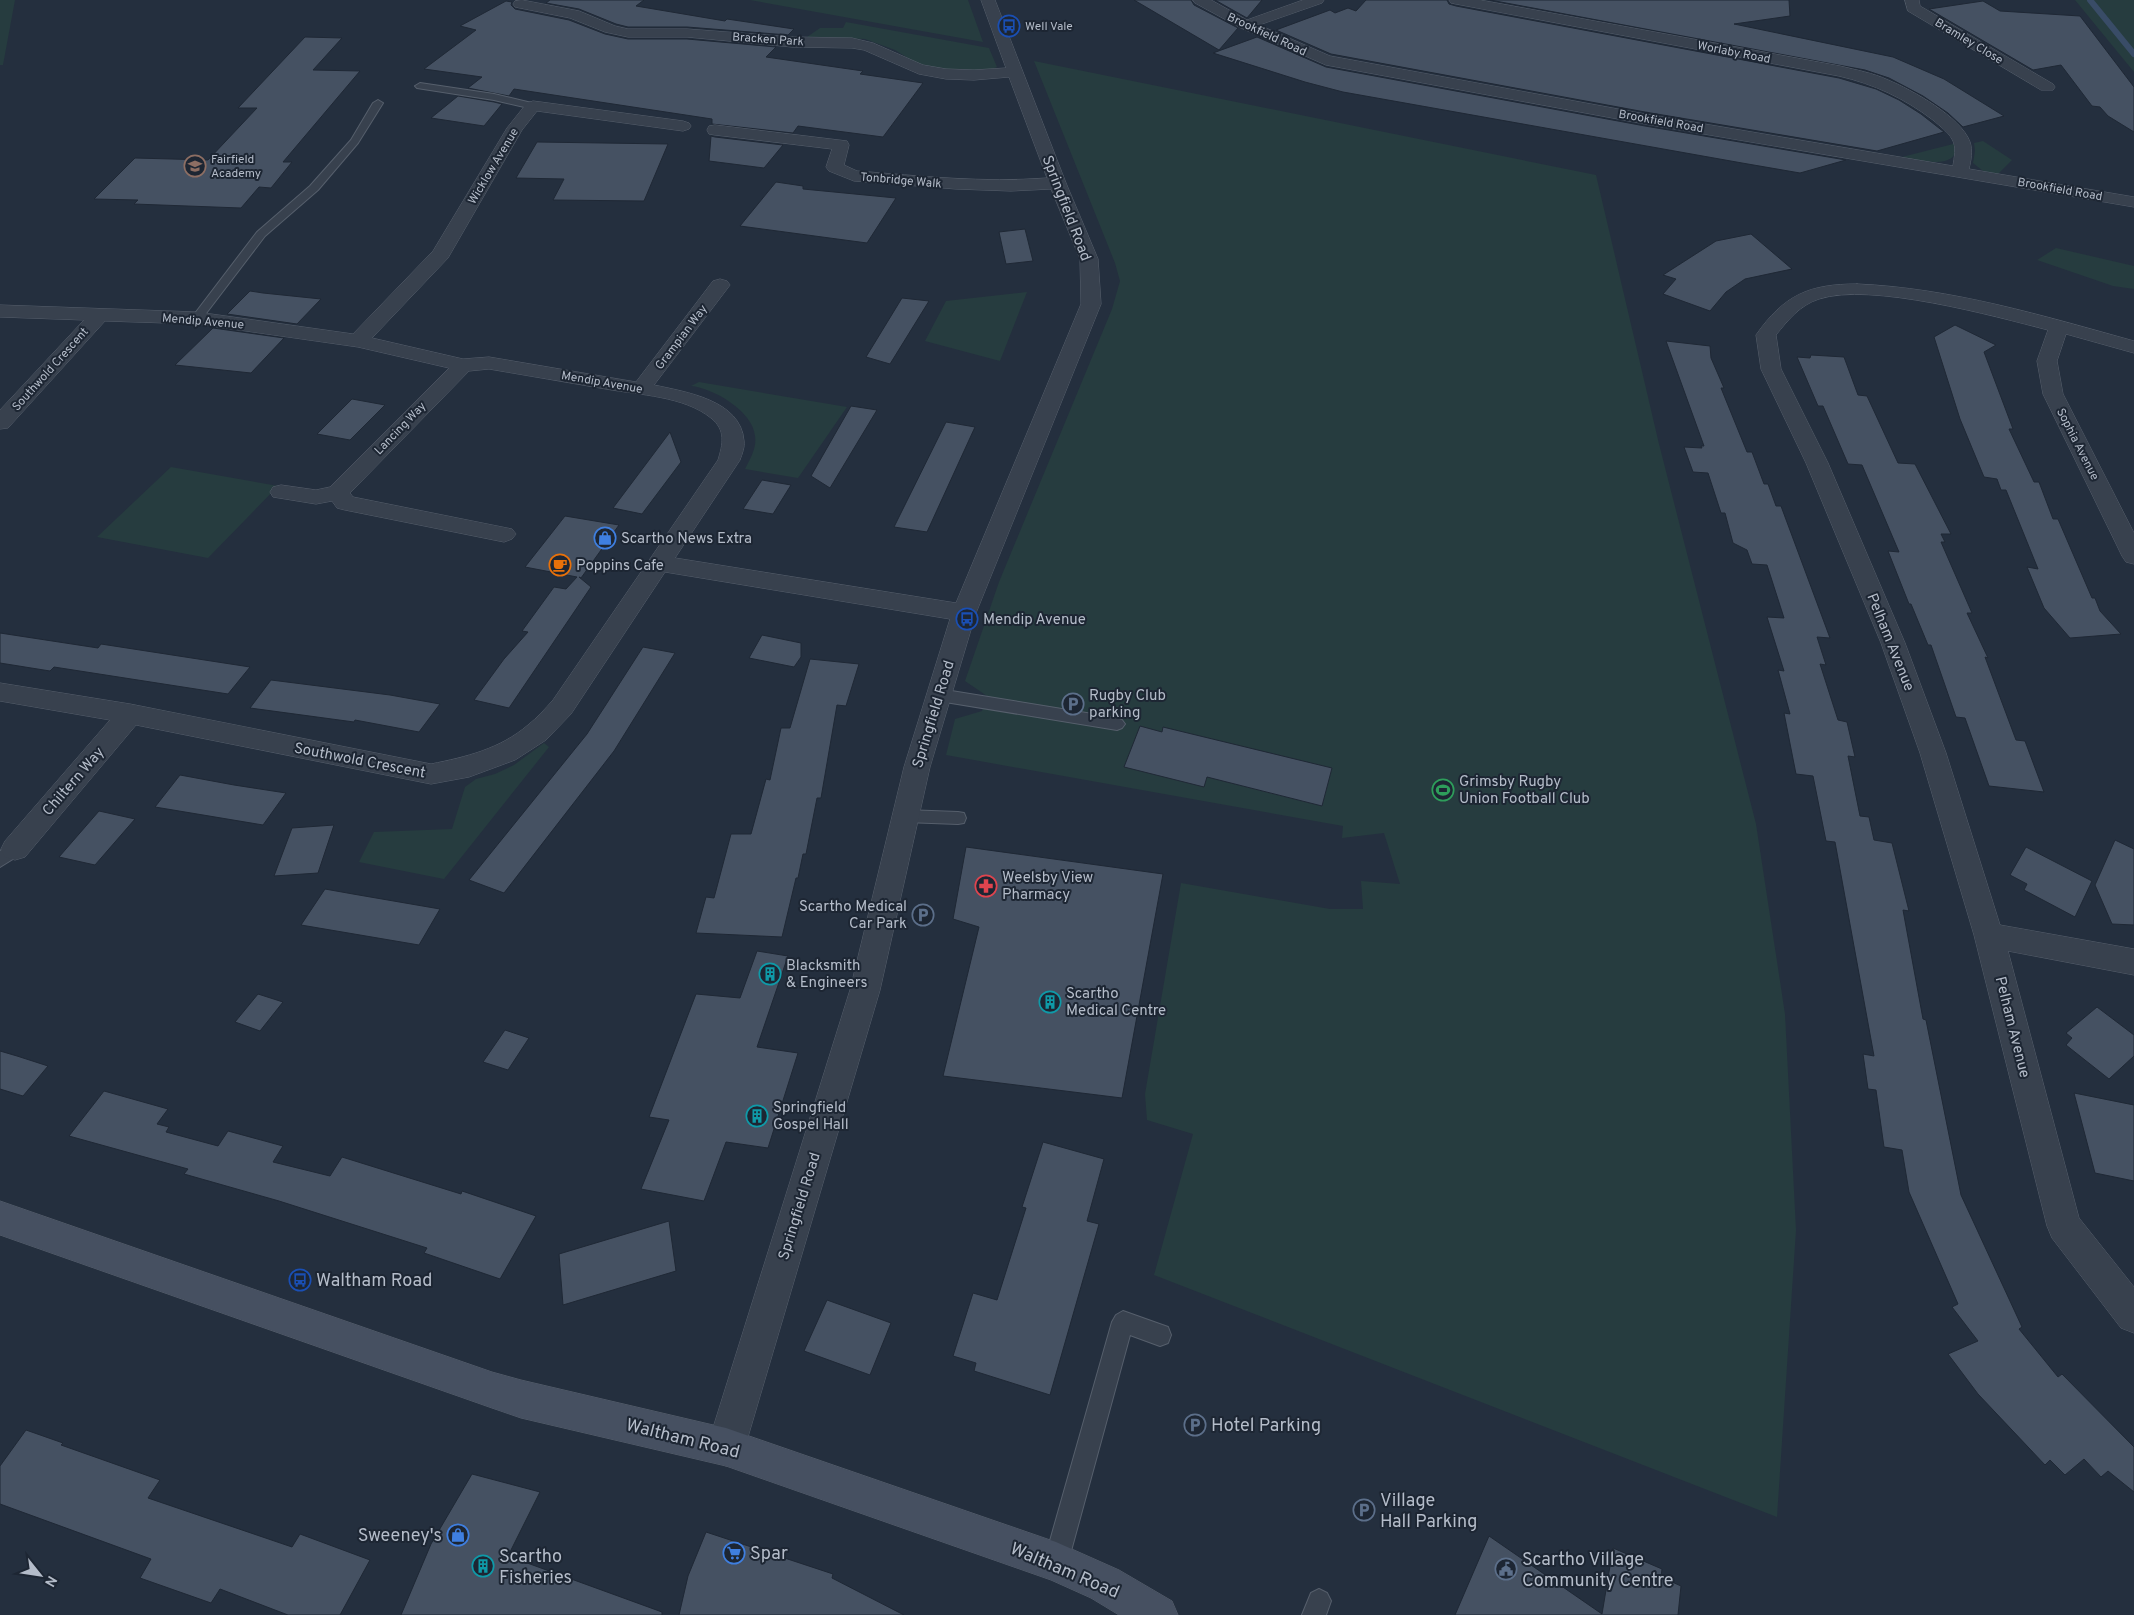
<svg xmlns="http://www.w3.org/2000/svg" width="2134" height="1615" viewBox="0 0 2134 1615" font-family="Overpass,sans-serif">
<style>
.green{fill:#263c3f}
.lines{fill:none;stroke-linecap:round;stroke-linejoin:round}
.stream{stroke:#394c67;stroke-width:6}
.building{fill:#455162;stroke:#1f2835}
.service-casing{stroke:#565f6c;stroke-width:2}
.minor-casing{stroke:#565f6c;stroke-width:1}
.secondary-casing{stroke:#565f6c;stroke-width:1}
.service{fill:#38414e;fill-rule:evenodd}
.minor{fill:#38414e;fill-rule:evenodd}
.secondary{fill:#465061;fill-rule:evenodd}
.labels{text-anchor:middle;stroke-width:4;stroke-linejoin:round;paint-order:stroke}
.far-poi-label{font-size:12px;fill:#b4bcc9;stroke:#1d2633;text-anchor:start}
.far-street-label{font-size:12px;fill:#b4bcc9;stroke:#1d2633}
.street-label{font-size:15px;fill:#b4bcc9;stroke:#1d2633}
.poi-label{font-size:15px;fill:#b4bcc9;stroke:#1d2633;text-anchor:start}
.near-poi-label{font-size:18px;fill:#b4bcc9;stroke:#1d2633;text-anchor:start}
.near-street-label{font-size:18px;fill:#b4bcc9;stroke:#1d2633}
</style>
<rect width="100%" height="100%" fill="#242f3e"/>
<path class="green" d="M0,0H15L3,65H0Z
M750,0H968L983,42Z
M2075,0H2134V72Z
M846,22L989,48L997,67L988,71H951L916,63L895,50L865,39L807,37L820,28H843Z
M1034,61L1596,175L1659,444L1756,824L1785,1014L1796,1230L1777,1517L1154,1275L1193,1134L1147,1120L1145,1094L1181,883L1330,909H1363L1361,881L1400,884L1384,833L1342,838L1343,826L946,755L955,719L982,711L987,696L965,681L999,582L1112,309L1120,281L1115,263Z
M1983,141L2012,160L1998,174L1983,171L1973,163L1975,151L1974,143Z
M1957,143C1959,172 1919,160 1902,157Z
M2056,248L2134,266V289L2113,286L2037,260Z
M1027,292L1000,361L925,341L946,301Z
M699,382L847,407L798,478L745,469C750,459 757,448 755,436C753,411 713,388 691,386Z
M171,467L278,486L208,558L97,537Z
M544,743L549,747L444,879L359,862L374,832L452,829L465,787L476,779L495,774L514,765Z"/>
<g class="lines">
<path class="stream" d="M2090,0L2134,54"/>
</g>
<path class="building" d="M550,0H644L636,6L725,21L727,19L794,29L788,35L687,27H628L616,24L579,9L546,3Z
M1134,0H1191L1194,5L1238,28L1219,50Z
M1215,0H1262L1247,18Z
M1366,0H1447L1449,4L1456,6L1839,78L1876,89L1899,100L1921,114L1944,132L1877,151L1645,112L1331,54L1276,30L1330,10L1335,13L1348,8L1356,11Z
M1490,0H1789L1790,16L1734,24L1893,57L1944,79L2004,116L1963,127L1948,113L1923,96L1889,78L1865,70Z
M506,1L512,2L511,5L515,9L569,20L605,34L628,39H687L776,47L766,57L863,71L860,74L923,83L883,137L798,126L793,133L712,124V119L514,89L509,96L468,88L482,77L424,69L476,30L460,26Z
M1983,1L2000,11L2080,16L2134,87V132L2108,116L2100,107L2092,106L2061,65L2033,70L1929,9Z
M305,37L342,38L313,70L360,71L283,162H292L271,188L259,187L241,208L134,204L138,200L94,199L135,158L208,160L257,108H238Z
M1257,37L1326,67L1645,126L1846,160L1800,173L1742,163L1343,92L1305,82L1213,53Z
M458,96L494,102L502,104L484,126L431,118Z
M711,136L715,137L783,145L764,168L709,161Z
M537,142L668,144L644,201L553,200L564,179L516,178Z
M776,182L803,186V189L896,198L867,243L740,226Z
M1025,229L1033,261L1006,264L999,232Z
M1751,234L1792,269L1745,279L1726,292L1710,311L1663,294L1676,279L1663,275L1716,241Z
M250,291L263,293L321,299L297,324L227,314Z
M902,298L929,301L890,364L866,357Z
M1955,325L1996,345L1984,352L2013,429H2009L2034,482H2039L2053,519H2058L2092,598H2095L2100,611L2121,634L2070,638L2044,608L2027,567L2038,569L2006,490H2001L1997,479L1984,477L1960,419L1934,337Z
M213,328L284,338L251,373L175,365Z
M1666,341L1710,346L1711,358L1724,388H1721L1747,452H1752L1764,484H1768L1776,506H1781L1830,638L1817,637L1826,665L1820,664L1838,720L1847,722L1855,757L1848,756L1860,816L1869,817L1874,840L1892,843L1909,911L1903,910L1923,1019L1926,1020L1961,1195L2022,1327L2019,1329L2058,1377L2062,1374L2134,1447V1492L2108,1471L2101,1477L2084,1459L2065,1475L2050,1460L2045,1465L1978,1394L1948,1354L1978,1341L1952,1307L1958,1304L1909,1192L1902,1150L1884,1147L1876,1090L1868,1089L1863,1054L1874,1056L1835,842L1826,841L1813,776L1796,774L1784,713L1790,714L1778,670L1784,671L1767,617L1784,618L1767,565L1752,564L1747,550L1733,543L1725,513H1721L1708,473L1693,472L1684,447L1702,448L1701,446H1704Z
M1811,355L1844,357L1858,395L1867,396L1898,463L1915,464L1951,534H1941L1945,542H1941L1972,613H1967L1988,658L1985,657L2016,740L2025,741L2044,792L1989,786L1965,718L1956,717L1931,645H1928L1911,604H1909L1888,551L1899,552L1862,465L1848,464L1823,406H1818L1797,357L1810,358Z
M352,399L385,405L350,440L317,434Z
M851,406L877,410L830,488L811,476Z
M946,422L975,427L927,532L894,527Z
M670,432L681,462L642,514L613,508Z
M762,480L791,485L773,514L743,509Z
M565,516L619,525L581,578L579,577L591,587L509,708L474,700L504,659L528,632L522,631L554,587L566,589L577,577L525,567Z
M0,633L98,648L101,644L250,667L228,694L54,667L50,671L0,663Z
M762,635L801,643V657L794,667L749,658Z
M643,647L675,653L614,751L504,893L469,880L587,734Z
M810,659L859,664L846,706L837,705L821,798H817L806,854H803L798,878H796L782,937L696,933L706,897L714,898L731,834H751L766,779L770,780L781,728H790Z
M271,680L390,695L440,704L419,732L355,720L354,722L250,708Z
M1140,726L1162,732L1163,727L1332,768L1322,806L1207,777L1204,787L1124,767Z
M180,775L234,785L286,793L263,825L155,807Z
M99,811L135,819L95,865L59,857Z
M334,825L318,873L274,876L292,828Z
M2115,840L2134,849V925L2112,924L2095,885Z
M966,847L1163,874L1122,1098L943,1076L979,927L953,919Z
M2026,847L2092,881L2075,917L2024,890L2027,884L2010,875Z
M325,889L353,894L440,909L419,945L301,925Z
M757,951L788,956L757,1047L798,1053L768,1148L726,1142L704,1201L641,1189L669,1120L649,1117L696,994L740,998Z
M258,994L283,1002L260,1031L235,1022Z
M2097,1007L2134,1035V1056L2109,1079L2066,1045L2072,1038L2066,1033Z
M505,1030L529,1038L508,1070L483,1062Z
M0,1051L17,1056L48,1066L23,1096L0,1089Z
M104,1091L168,1109L157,1124L169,1127L166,1132L218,1146L228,1131L283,1146L273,1162L330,1176L342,1157L461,1194L462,1191L536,1216L500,1279L424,1253L427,1248L279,1201L184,1174L188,1169L69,1136Z
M2074,1093L2134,1105V1181L2095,1173Z
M1043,1142L1104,1159L1087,1221L1099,1224L1050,1395L974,1371L976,1363L953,1356L973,1293L997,1300L1026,1208L1022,1207Z
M669,1221L676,1271L563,1305L559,1254Z
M827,1300L891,1323L870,1375L804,1351Z
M26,1430L63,1443L61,1445L160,1480L148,1498L292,1547L300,1534L370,1560L340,1615H288L220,1589L211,1603L140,1578L151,1559L0,1504V1466Z
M472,1474L540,1492L508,1556L662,1612V1615H401L431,1544Z
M706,1532L833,1574L832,1578L904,1615H679L688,1576Z
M1489,1536L1602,1614L1613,1548L1662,1569L1661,1577L1681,1586L1678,1615H1455Z"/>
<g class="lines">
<g class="service-casing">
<path id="service" d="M420,83L494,94L536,104L538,106L533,109L494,100L417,88L415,86Z
M378,100L383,103L358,143L318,190L265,236L201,320H193L191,318L193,316L257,232L310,186L351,140L373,103Z
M939,689L1117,718L1122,720L1125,724L1122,728L1117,730L939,701L934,699L931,695L934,691Z
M905,810L958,812L964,813L966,818L964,823L958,824L905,822L899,821L897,816L899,811Z
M15,842L21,844L23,849L21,854L0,867V851Z
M1123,1311L1168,1327L1171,1335L1168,1343L1160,1346L1130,1335L1068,1562L1064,1570L1056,1574L1048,1570L1044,1562L1112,1322L1116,1315Z
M1319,1589L1327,1593L1331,1601L1326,1615H1302L1311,1593Z"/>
</g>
<g class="minor-casing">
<path id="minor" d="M522,0L579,11L615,26L628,29H687L792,37L852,38L873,43L923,65L946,69L974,70L1006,68L981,0H995L1066,183L1098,259L1101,304L976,613L930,767L880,990L745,1447L739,1460L726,1466L713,1460L707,1447L850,990L904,767L950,619L665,572L571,714L546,740L515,760L469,777L431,784L136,725L25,857L15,860L5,857L1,849L5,841L110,720L0,701V683L130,704L431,764C466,757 500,749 528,725C537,718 545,709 553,700L718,460C723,444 726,430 711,418C684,396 639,395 606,389C567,382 528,376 489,369L469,371L350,493L353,497L512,529L516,534L512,539L504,542L345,510L337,508L332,501L316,504L273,497L270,492L273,487L281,485L316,490L330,487L449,368L358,347L197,324L105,321L8,428L0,429V410L84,320L0,317V305L197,312L353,334L433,251L507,128L527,103L533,101L683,121L689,123L691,126L689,129L683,131L537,111L522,130L448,258L372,338L463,359L489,357L636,382L713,281L720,279L727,281L730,285L727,289L654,385C686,392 741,400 744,441C745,447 742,454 740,460L675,558L956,603L1081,304L1080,259L1051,189L1011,191L956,189L854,181L829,171L826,167L832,149L715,135L709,134L707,130L709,126L715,125L847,141L849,145L844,165L857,171C921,176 983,183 1047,178L1009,77L974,80L946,79L919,74L864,50L852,48L792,47L687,37H628L605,32L570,18L515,7L513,4L515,1Z
M1193,0H1211L1247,20L1303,0H1324L1322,3L1259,25L1330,56L1645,114L1953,166C1954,158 1957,147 1952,139C1948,132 1940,126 1933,120C1904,98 1874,84 1839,76L1456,4L1451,3L1449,0H1480L1840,66C1856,70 1873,73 1888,80C1912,90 1961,117 1970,142C1973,151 1971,160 1969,169L2134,197V207L1645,124L1326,65L1241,28L1195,3Z
M1905,0H1919L1920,6L2053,84L2055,87L2053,90H2041L1908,11Z
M1857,284C1951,288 2044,316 2134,341V353L2066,334L2057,361L2063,394L2134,533V564L2126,562L2122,556L2043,394L2037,361L2048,330C1994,316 1870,282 1819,299C1800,305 1788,320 1776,335L1781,369L1828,463L1905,643L1946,753L2000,925L2134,949V975L2008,951L2079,1218L2134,1287V1333L2121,1328L2052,1238L2047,1226L1974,935L1920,753L1881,643L1806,463L1761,369L1756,335C1784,295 1809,284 1857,284Z"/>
</g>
<g class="secondary-casing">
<path id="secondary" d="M0,1201L492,1372L521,1380L726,1428L1056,1542L1119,1570L1172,1601L1178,1615H1119L1091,1598L1051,1580L726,1466L521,1418L492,1408L0,1235Z"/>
</g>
<use href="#service" class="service"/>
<use href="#minor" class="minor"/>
<use href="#secondary" class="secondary"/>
</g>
<defs>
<g id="bus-ring" transform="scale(1.125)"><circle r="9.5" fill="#1d2633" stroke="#1a4fb4" stroke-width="1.5"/><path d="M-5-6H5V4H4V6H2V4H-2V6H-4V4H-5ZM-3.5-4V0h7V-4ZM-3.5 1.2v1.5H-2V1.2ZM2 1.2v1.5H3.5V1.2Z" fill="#1a4fb4"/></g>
<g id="school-ring" transform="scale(1.125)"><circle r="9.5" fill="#1d2633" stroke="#8d6e63" stroke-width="1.5"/><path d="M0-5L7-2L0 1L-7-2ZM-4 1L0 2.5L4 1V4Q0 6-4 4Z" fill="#8d6e63"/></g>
<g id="shop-ring" transform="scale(1.125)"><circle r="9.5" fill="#1d2633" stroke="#3f7fe0" stroke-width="1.5"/><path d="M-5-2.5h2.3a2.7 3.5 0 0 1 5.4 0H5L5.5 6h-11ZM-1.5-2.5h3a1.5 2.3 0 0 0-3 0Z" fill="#3f7fe0"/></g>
<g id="cafe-ring" transform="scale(1.125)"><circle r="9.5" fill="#1d2633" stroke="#e8710a" stroke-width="1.5"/><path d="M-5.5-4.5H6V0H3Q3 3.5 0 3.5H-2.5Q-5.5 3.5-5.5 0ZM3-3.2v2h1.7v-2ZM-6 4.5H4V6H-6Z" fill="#e8710a"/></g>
<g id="parking-ring" transform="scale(1.125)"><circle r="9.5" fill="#1d2633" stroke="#5c6f8a" stroke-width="1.5"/><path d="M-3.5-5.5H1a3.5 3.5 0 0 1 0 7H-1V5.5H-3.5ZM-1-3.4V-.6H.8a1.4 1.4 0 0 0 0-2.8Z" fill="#5c6f8a"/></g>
<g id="stadium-ring" transform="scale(1.125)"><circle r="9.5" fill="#1d2633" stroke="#2e9e5b" stroke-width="1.5"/><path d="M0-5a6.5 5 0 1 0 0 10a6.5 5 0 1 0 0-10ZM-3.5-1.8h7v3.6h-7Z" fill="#2e9e5b"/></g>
<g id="pharmacy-ring" transform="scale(1.125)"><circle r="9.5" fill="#1d2633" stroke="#e0444e" stroke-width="1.5"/><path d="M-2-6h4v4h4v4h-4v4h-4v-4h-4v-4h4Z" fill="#e0444e"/></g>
<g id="building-ring" transform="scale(1.125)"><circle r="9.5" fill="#1d2633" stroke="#0f9aa8" stroke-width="1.5"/><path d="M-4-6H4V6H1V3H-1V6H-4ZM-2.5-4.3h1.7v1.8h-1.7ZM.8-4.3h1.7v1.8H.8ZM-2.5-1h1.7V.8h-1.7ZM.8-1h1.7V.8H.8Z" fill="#0f9aa8"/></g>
<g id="supermarket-ring" transform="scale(1.125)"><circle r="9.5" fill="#1d2633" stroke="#3f7fe0" stroke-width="1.5"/><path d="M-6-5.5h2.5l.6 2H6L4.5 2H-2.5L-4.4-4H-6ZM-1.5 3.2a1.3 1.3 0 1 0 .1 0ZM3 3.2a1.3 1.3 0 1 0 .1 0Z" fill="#3f7fe0"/></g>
<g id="civic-ring" transform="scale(1.125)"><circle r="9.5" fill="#1d2633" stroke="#5c6f8a" stroke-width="1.5"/><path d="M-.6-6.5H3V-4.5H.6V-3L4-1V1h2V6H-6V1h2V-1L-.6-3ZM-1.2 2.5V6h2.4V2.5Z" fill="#5c6f8a"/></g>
</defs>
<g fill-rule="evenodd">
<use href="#bus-ring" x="1009" y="26"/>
<use href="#school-ring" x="195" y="166"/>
<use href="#shop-ring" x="605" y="538"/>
<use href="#cafe-ring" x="560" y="565"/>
<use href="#bus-ring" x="967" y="619"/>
<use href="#parking-ring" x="1073" y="704"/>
<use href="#stadium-ring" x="1443" y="790"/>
<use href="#pharmacy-ring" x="986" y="886"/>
<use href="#parking-ring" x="923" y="915"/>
<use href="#building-ring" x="770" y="974"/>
<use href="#building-ring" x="1050" y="1002"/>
<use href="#building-ring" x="757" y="1116"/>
<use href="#bus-ring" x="300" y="1280"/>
<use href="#parking-ring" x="1195" y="1425"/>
<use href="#parking-ring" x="1364" y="1510"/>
<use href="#shop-ring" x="458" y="1535"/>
<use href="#supermarket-ring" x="734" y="1553"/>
<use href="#building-ring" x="483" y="1566"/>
<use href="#civic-ring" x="1506" y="1569"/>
</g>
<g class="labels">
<g class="far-poi-label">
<text x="1025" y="30">Well Vale</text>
<text x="211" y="163">Fairfield<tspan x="211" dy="14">Academy</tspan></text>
</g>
<g class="far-street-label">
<text transform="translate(1267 34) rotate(25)" y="4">Brookfield Road</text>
<text transform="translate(768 39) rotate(4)" y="4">Bracken Park</text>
<text transform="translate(1969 41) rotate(31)" y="4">Bramley Close</text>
<text transform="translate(1734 52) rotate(11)" y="4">Worlaby Road</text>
<text transform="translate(1661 121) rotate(10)" y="4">Brookfield Road</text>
<text transform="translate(493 166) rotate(-59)" y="4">Wicklow Avenue</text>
<text transform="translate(901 180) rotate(5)" y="4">Tonbridge Walk</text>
<text transform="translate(2060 189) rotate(10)" y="4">Brookfield Road</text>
<text transform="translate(203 321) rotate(5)" y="4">Mendip Avenue</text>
<text transform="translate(681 337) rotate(-53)" y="4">Grampian Way</text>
<text transform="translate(50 369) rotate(-48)" y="4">Southwold Crescent</text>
<text transform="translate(602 382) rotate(10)" y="4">Mendip Avenue</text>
<text transform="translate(400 428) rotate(-46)" y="4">Lancing Way</text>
<text transform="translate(2078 444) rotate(63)" y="4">Sophia Avenue</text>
</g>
<g class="street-label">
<text transform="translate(1067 208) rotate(69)" y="5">Springfield Road</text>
<text transform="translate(1891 642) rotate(68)" y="5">Pelham Avenue</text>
<text transform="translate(933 714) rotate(-73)" y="5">Springfield Road</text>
<text transform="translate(360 760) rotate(11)" y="5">Southwold Crescent</text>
<text transform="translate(73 781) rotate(-49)" y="5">Chiltern Way</text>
<text transform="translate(2013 1027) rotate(76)" y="5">Pelham Avenue</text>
<text transform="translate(799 1206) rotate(-73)" y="5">Springfield Road</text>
</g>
<g class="poi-label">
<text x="621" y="543">Scartho News Extra</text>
<text x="576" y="570">Poppins Cafe</text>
<text x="983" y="624">Mendip Avenue</text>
<text x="1089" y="700">Rugby Club<tspan x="1089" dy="17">parking</tspan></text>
<text x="1459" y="786">Grimsby Rugby<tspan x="1459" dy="17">Union Football Club</tspan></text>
<text x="1002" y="882">Weelsby View<tspan x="1002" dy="17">Pharmacy</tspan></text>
<text x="907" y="911" text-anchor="end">Scartho Medical<tspan x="907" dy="17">Car Park</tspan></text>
<text x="786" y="970">Blacksmith<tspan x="786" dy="17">&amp; Engineers</tspan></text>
<text x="1066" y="998">Scartho<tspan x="1066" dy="17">Medical Centre</tspan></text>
<text x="773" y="1112">Springfield<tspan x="773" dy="17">Gospel Hall</tspan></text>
</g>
<g class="near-poi-label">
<text x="316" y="1286">Waltham Road</text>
<text x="1211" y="1431">Hotel Parking</text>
<text x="1380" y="1506">Village<tspan x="1380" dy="21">Hall Parking</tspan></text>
<text x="442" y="1541" text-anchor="end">Sweeney's</text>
<text x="750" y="1559">Spar</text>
<text x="499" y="1562">Scartho<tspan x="499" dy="21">Fisheries</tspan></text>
<text x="1522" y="1565">Scartho Village<tspan x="1522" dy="21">Community Centre</tspan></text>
</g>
<g class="near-street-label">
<text transform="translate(683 1438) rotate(14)" y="6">Waltham Road</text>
<text transform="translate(1065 1570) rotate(23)" y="6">Waltham Road</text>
</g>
</g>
<g transform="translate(40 1575) rotate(120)" stroke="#1d2633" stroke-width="4" paint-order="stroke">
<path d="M0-4L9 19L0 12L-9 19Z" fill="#b4bcc9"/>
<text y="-8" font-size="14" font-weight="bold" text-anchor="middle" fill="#b4bcc9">N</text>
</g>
</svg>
